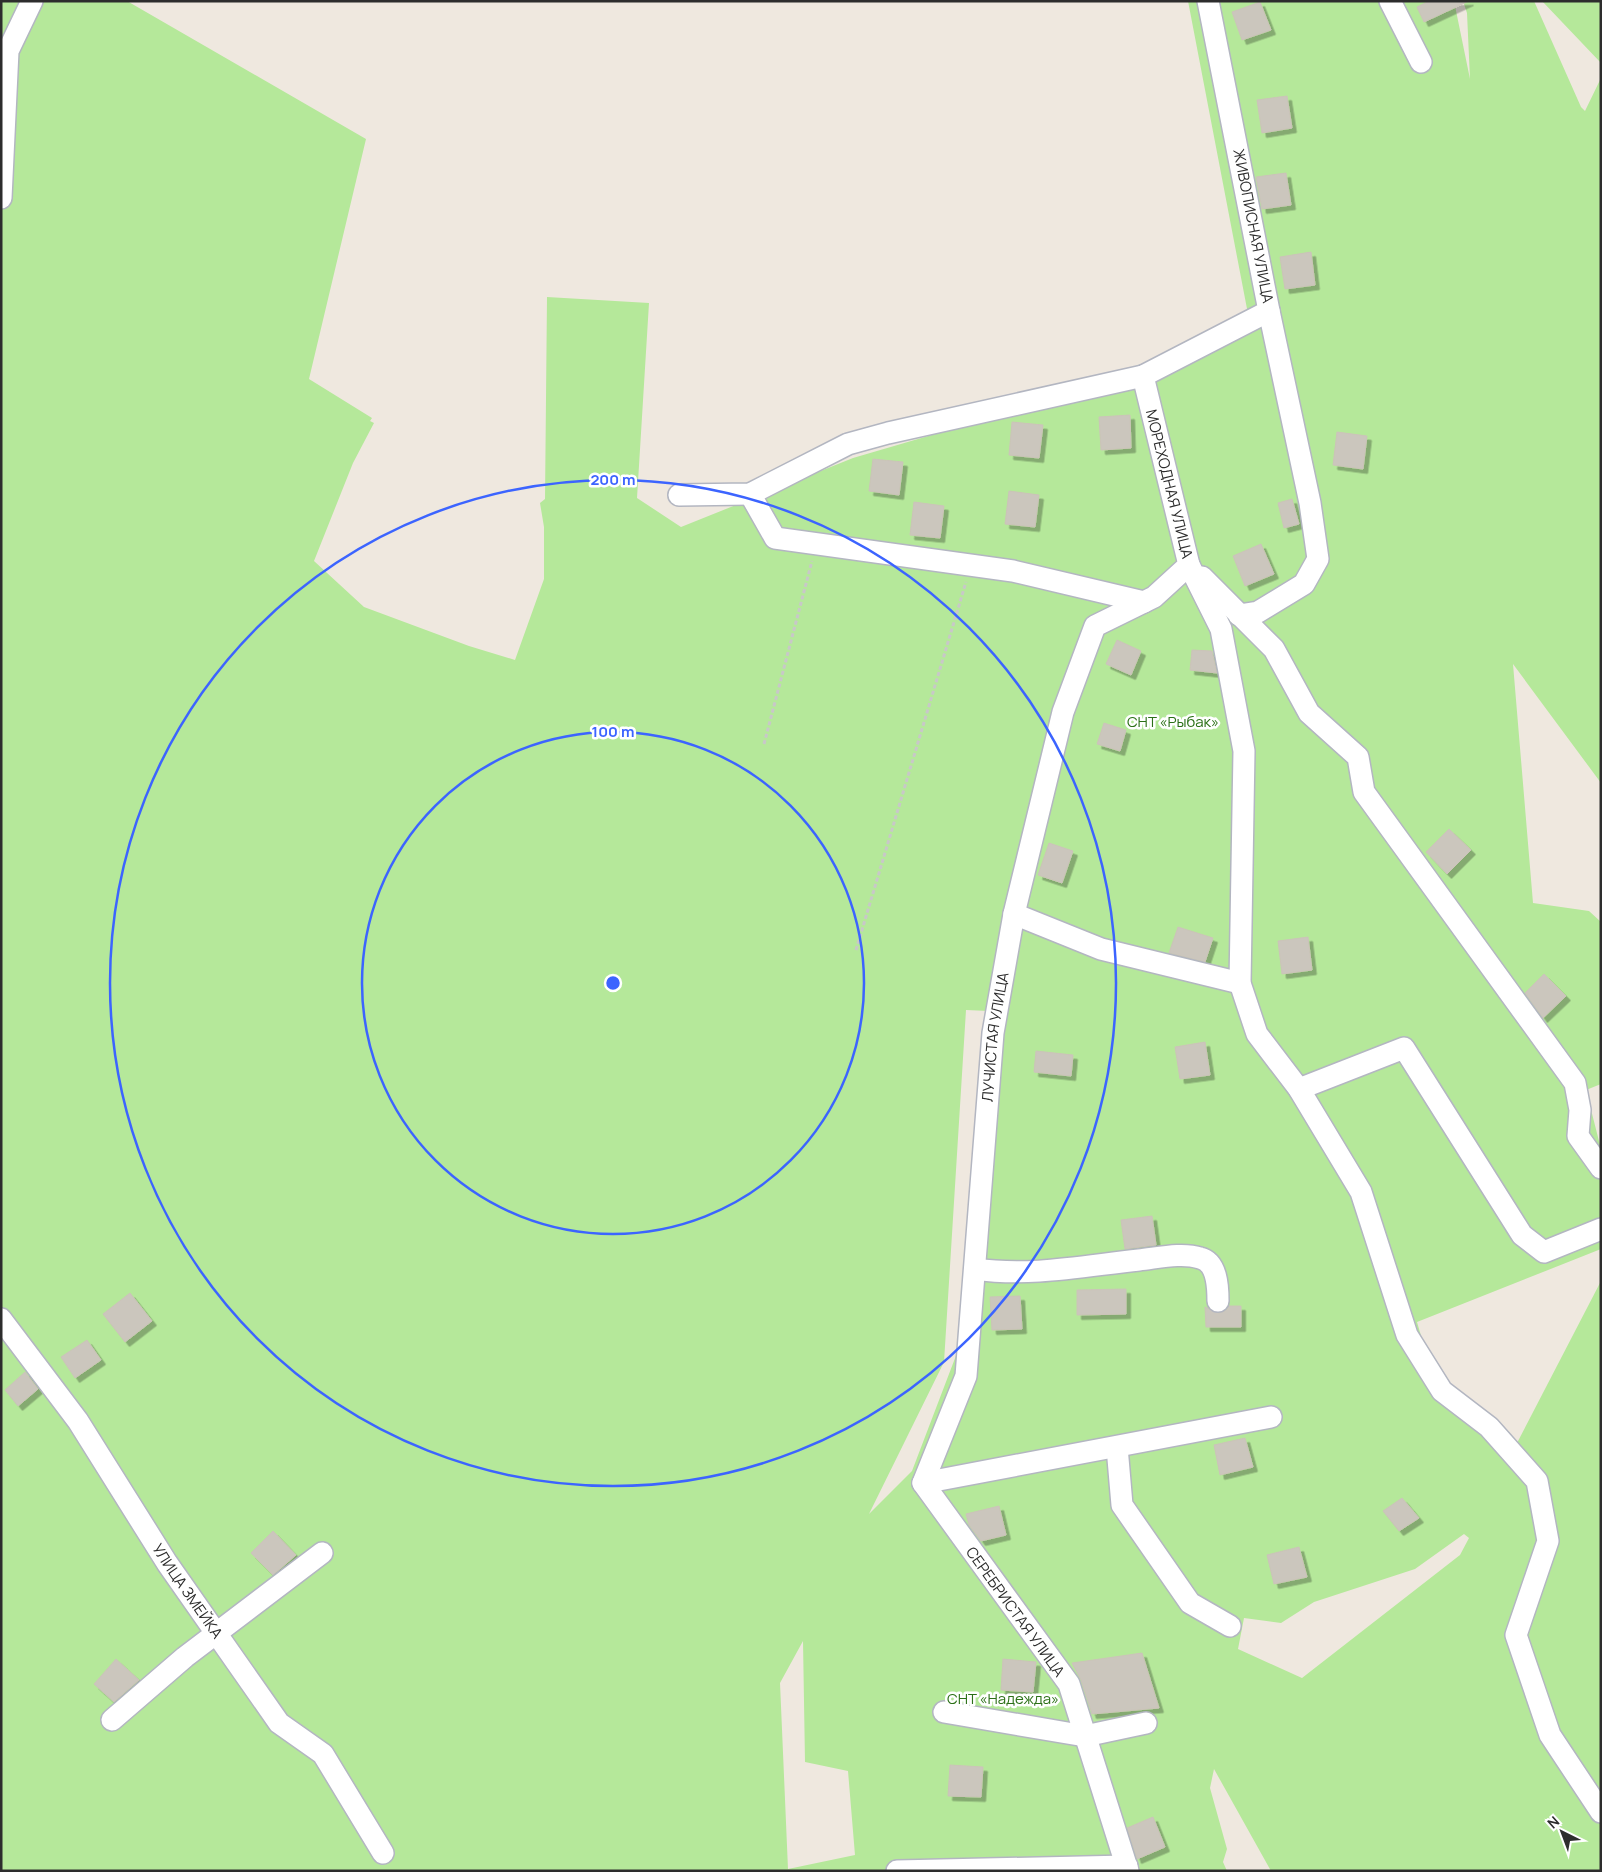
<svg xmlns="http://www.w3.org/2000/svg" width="1602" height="1872" viewBox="0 0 1602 1872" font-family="Manrope,sans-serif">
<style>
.green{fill:#b5e89a;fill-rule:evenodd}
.building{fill:#cbc6bd;stroke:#cbc4b8;filter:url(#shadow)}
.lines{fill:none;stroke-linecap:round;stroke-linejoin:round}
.minor-casing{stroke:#b3b6c1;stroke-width:24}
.path{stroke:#c8c8c8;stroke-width:3;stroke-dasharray:4 2.5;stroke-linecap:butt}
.minor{stroke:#fff;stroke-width:21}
.ring{fill:none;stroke:#3c64ff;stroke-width:2.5}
.labels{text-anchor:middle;stroke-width:5;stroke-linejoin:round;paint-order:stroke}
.street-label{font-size:15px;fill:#2d2d2d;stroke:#fff}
.park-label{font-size:15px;fill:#2b7017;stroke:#fff}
.centre{fill:#3c64ff;stroke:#fff;stroke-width:2.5}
.ring-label{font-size:15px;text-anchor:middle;font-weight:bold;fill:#3c64ff;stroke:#fff;stroke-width:5;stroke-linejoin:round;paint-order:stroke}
</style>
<defs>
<filter id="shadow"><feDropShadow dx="4.5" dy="4.5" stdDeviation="0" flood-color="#0004"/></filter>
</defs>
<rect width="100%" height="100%" fill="#efe8df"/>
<path class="green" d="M1,1H127L366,139L309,379L372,418L370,421L374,423L353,463L314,561L364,607L469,646L515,660L544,579V527L540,503L545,499L547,297L649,303L637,498L681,527L853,458L1137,375L1248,314L1188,1H1454L1470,79L1467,13L1463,1H1534L1581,107L1585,111L1601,78V783L1513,664L1533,903L1589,911L1601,922V1084L1586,1090L1601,1149V1249L1417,1322L1426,1353L1446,1384L1487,1411L1517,1443L1601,1281V1871H1271L1214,1769L1210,1788L1227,1849L1223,1862L1227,1871H1ZM966,1010L989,1011L957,1353L912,1471L869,1514L944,1362ZM1464,1534L1469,1538L1460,1555L1302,1678L1238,1649L1244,1618L1281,1623L1314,1602L1415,1569ZM803,1641L805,1762L848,1771L855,1855L788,1869L780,1683Z
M1542,1H1601V63Z"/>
<path class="building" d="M1429,1H1469L1424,22L1417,7Z
M1260,2L1271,30L1242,40L1232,12Z
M1287,96L1292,128L1262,133L1257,100Z
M1286,173L1291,205L1262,209L1256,177Z
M1311,252L1315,285L1285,289L1280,257Z
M1130,415L1131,448L1101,450L1099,417Z
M1012,422L1043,425L1039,458L1009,455Z
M1337,432L1367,436L1363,469L1333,465Z
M873,459L903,462L899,495L869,491Z
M1009,491L1039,495L1035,527L1005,524Z
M1292,499L1299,524L1284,528L1278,503Z
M914,502L944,506L940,538L910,535Z
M1261,544L1274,574L1245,586L1233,556Z
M1117,640L1141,651L1131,675L1106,664Z
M1192,650L1212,651L1217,673L1190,670Z
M1104,723L1126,730L1120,751L1097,744Z
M1449,829L1471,850L1447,874L1426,852Z
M1049,843L1073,851L1062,883L1038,875Z
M1178,927L1213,938L1205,962L1169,953Z
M1308,937L1312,970L1282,974L1278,941Z
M1544,974L1566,996L1543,1018L1525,993Z
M1205,1042L1210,1075L1180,1079L1175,1047Z
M1036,1051L1073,1055L1071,1076L1034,1072Z
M1152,1216L1156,1245L1125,1249L1121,1220Z
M1126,1289V1314L1077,1315V1290Z
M130,1293L152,1321L125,1342L103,1314Z
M1020,1296L1022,1329L992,1330L990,1297Z
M1229,1306H1241V1327H1206L1205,1307L1219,1313L1225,1311Z
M87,1340L101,1360L75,1378L61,1357Z
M25,1372L38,1389L18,1406L5,1390Z
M1245,1438L1253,1467L1220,1475L1214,1445Z
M1402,1498L1419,1518L1399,1531L1383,1511Z
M999,1506L1006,1535L981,1541L969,1525L966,1514Z
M273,1531L296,1555L273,1575L251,1553Z
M1299,1547L1307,1577L1274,1584L1267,1555Z
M1142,1653L1159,1708L1092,1714L1081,1680L1072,1663Z
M116,1659L139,1680L114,1702L94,1684Z
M1003,1659L1036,1662L1033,1692L1001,1690Z
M950,1765L983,1767L981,1797L948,1796Z
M1153,1817L1165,1847L1137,1859L1127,1828Z"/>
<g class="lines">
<g class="minor-casing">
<g id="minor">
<path d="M1390,1L1421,62"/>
<path d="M1,198L8,51L32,1"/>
<path d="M750,494L775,538L1013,571L1144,602"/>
<path d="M679,495L750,494L848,444L888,433L1143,376L1269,311L1208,1"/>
<path d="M1189,565L1221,629L1244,751L1240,983L1257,1034L1299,1089L1361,1192L1407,1335L1442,1391L1489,1427L1537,1481L1548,1541L1516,1635L1550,1735L1601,1812"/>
<path d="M1202,577L1274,649L1309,713L1358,757L1364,792L1575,1083L1580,1110L1578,1136L1601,1168"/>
<path d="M1239,615L1258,612L1304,584L1318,559L1310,503L1269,311"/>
<path d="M1014,914L1101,949L1240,983"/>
<path d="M1299,1089L1404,1048L1522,1235L1544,1252L1601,1229"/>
<path d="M975,1269C1031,1277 1083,1266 1139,1260C1158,1258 1182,1252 1200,1258C1217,1262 1218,1286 1218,1301"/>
<path id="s1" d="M1,1319L78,1421L167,1563L279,1723L323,1754L383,1853"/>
<path d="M1117,1447L1122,1505L1190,1603L1230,1626"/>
<path d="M923,1483L1271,1417"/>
<path d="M944,1712L1085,1736L1146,1723"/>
<path d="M112,1720L185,1657L322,1553"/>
<path d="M897,1871L1127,1866"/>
<path id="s2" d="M1128,1871L1069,1684L923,1483L966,1376L993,1033L1014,914L1063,712L1095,626L1154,597L1189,565L1143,376"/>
</g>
</g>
<path class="path" d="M764,744L812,561
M856,950L966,582"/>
<use href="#minor" class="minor"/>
</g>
<g class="ring">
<circle cx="613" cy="983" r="251"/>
<circle cx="613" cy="983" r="503"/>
</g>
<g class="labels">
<g class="street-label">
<text transform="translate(1253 226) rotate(79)" y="5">ЖИВОПИСНАЯ УЛИЦА</text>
<text transform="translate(1169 484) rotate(76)" y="5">МОРЕХОДНАЯ УЛИЦА</text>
<text dy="5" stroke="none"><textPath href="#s2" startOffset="900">ЛУЧИСТАЯ УЛИЦА</textPath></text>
<text dy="5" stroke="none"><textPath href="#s1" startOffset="330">УЛИЦА ЗМЕЙКА</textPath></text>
<text transform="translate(1015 1612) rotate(54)" y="5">СЕРЕБРИСТАЯ УЛИЦА</text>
</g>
<g class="park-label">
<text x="1173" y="727">СНТ «Рыбак»</text>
<text x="1003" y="1704">СНТ «Надежда»</text>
</g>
</g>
<circle cx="613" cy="983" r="8" class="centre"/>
<g class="ring-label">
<text x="613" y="485">200 m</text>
<text x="613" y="737">100 m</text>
</g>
<rect width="1602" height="1872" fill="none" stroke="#2d2d2d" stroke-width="5"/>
<g transform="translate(1562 1832) rotate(318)" stroke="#ffffff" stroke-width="4" paint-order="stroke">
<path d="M0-4L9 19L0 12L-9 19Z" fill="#2d2d2d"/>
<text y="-8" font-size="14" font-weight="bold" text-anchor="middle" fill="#2d2d2d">N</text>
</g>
</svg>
